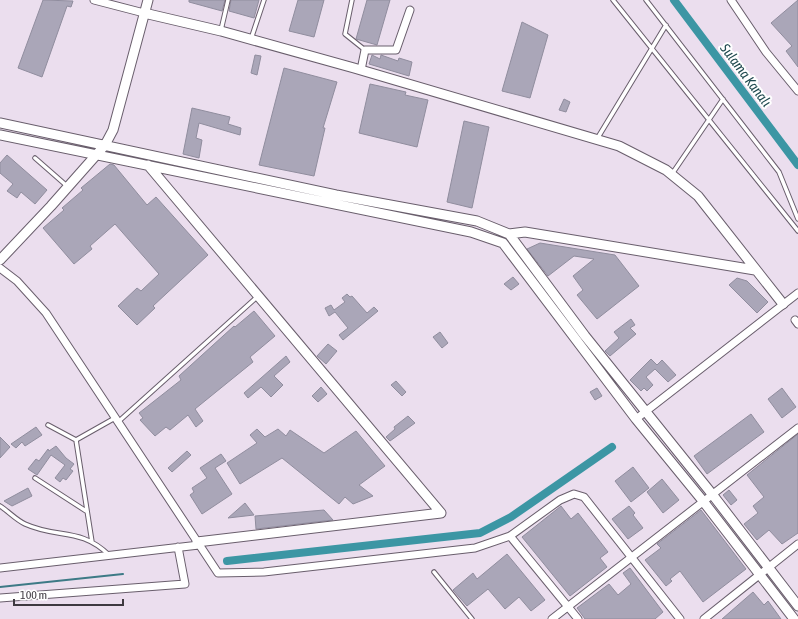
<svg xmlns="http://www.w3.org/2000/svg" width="798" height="619" viewBox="0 0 798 619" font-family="'Asap Condensed',sans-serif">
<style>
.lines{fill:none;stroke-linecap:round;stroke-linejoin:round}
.stream{stroke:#3d7a86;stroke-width:2}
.canal{stroke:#3c96a4;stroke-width:8}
.building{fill:#aaa6b8;stroke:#908d9e}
.service-casing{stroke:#695e6c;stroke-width:5.5}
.minor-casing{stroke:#695e6c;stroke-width:9}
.tertiary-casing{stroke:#695e6c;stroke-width:11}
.service{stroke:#fff;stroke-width:3.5}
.minor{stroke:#fff;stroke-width:7}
.tertiary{stroke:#fff;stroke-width:9}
.labels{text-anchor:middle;stroke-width:4;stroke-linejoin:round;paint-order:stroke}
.water-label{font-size:14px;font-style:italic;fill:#20494f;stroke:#fff}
</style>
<rect width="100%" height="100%" fill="#ebdeee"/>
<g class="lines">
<path class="stream" d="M0,587L123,574"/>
<path class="canal" d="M674,0L798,165
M227,561L480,533L511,517L612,447"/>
</g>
<path class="building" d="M43,0L73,1L71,7L67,6L42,77L18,68Z
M189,0H225L222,11L189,2Z
M231,0H259L254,18L229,11Z
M298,0H324L314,37L289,31Z
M367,0H390L377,45L356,39Z
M798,0V67L786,51L792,46L771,23Z
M522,22L548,35L530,98L502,91Z
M255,55L261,56L257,75L251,73Z
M372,55L380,59L381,55L398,61L399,58L412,62L409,76L369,64Z
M284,68L337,82L323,128H325L314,176L259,165Z
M370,84L406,92L405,95L428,100L417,147L359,133Z
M564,99L570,102L566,112L559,110Z
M192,108L230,117L228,124L241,128L240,135L199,123L196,138L202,140L199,158L183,154Z
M464,121L489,127L472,208L447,202Z
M7,155L47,190L35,204L21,192L17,198L7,191L13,184L0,173V163Z
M110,164L114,165L147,205L156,197L208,255L153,306L155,308L137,325L118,306L137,288L141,291L159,274L115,224L90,246L92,249L74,264L43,228L64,210L62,208L83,190L81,188Z
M540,243L615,255L639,286L597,319L577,295L583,290L573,276L594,259L574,256L548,276L527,249Z
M513,277L519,284L511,290L504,284Z
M737,278L747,281L768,302L757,313L729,285Z
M347,294L350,297L352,296L367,313L374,307L378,311L343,340L339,335L348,328L335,312L329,316L325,308L331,305L334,310L345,302L342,298Z
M254,311L275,336L250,357L253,362L195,409L203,421L196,427L188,415L170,430L166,427L155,436L140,420L143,418L139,413L181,380L179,376L234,326L235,327Z
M631,319L635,325L630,328L636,334L610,356L605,351L619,338L614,332Z
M440,332L448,343L442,348L433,337Z
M328,344L337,351L326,364L317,356Z
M286,356L290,362L274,376L283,385L271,397L261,387L248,398L244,393Z
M651,359L657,365L662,360L676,375L668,382L655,369L646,377L653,385L647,391L644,388L641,391L630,380Z
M396,381L406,392L402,396L391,385Z
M321,387L327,394L318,402L312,396Z
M597,388L602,396L595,400L590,392Z
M782,388L796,407L782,418L768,399Z
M751,414L764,432L707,474L694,456Z
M408,416L415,423L390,441L386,437L395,429L394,427Z
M36,427L42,435L25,446L22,442L16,448L11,444Z
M257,429L265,437L278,429L286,436L290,430L324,453L356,431L385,466L359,485L373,496L353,504L345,497L339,504L282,458L240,484L227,463L257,443L250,435Z
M798,434V533L782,544L769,530L757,540L744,524L758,513L753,506L764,497L747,475Z
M0,437L10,447L0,458Z
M56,446L66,458L74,464L70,469L73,471L66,480L63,478L60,482L55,478L65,465L51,455L37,475L28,469L36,459L39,461L48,449L49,451Z
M187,451L191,455L172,472L168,468Z
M221,454L226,461L215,468L232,494L202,514L190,495L194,492L192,488L207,478L200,468Z
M633,467L649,488L631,502L615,481Z
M662,479L679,500L663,513L647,492Z
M28,488L32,496L12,506L4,501Z
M729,490L737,500L731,505L723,495Z
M245,503L254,515L228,518Z
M561,506L571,519L578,513L608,552L600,558L607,567L570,596L522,537Z
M629,506L635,513L633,515L643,528L628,539L612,519Z
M324,510L333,520L256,529L255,516Z
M701,510L746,569L703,602L680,571L670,579L672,581L666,586L645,560L661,548L657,544Z
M507,554L545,600L531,611L519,597L505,609L488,589L467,606L453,590L473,573L477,579Z
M630,568L663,612L655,619H585L577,608L609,584L618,595L631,584L623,573Z
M753,592L764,605L768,601L781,619H722Z"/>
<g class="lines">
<g class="service-casing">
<path id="service" d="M352,0L345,34L365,50
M613,0L798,231
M646,0L779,172L798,219
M221,30L228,0
M251,39L264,0
M597,139L666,25
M35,158L67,186
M672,174L723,99
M118,422L257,297
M48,425L76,440L92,542
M76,440L115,418
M35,478L86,511
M0,506C8,511 16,520 25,524C58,539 80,527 109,555
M434,572L472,619"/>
</g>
<g class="minor-casing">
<path id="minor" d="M94,0L144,13
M731,0L766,52L798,91
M361,70L365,50H396L410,10
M0,268L17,281L46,313L218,573L264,572L475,548L510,536L560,500L574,494L584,497L680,619
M795,320L798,324
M636,419L798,293
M510,536L578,619
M0,568L199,545
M0,598L185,584L178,547
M552,619L798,428
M704,619L798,544"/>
</g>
<g class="tertiary-casing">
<path id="tertiary" d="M144,13L221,31L354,68L619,146L666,170L698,196L783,304
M0,123L336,195L477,221L509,234L585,336L712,494L798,606
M0,135L471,232L503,243L636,419L703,501L794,619
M148,165L441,513
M509,234L525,232L755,270
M0,260L51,206L105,145L113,130L148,0
M197,542L441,513"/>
</g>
<use href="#service" class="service"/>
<use href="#minor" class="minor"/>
<use href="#tertiary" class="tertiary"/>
</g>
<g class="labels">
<g class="water-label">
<text transform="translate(746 75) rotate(53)" y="5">Sulama Kanalı</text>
</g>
</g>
<path d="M14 599v6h109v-6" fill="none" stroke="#3e3940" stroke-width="2"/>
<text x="20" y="599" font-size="12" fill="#3e3940" stroke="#ffffff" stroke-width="3" paint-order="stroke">100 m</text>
</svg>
